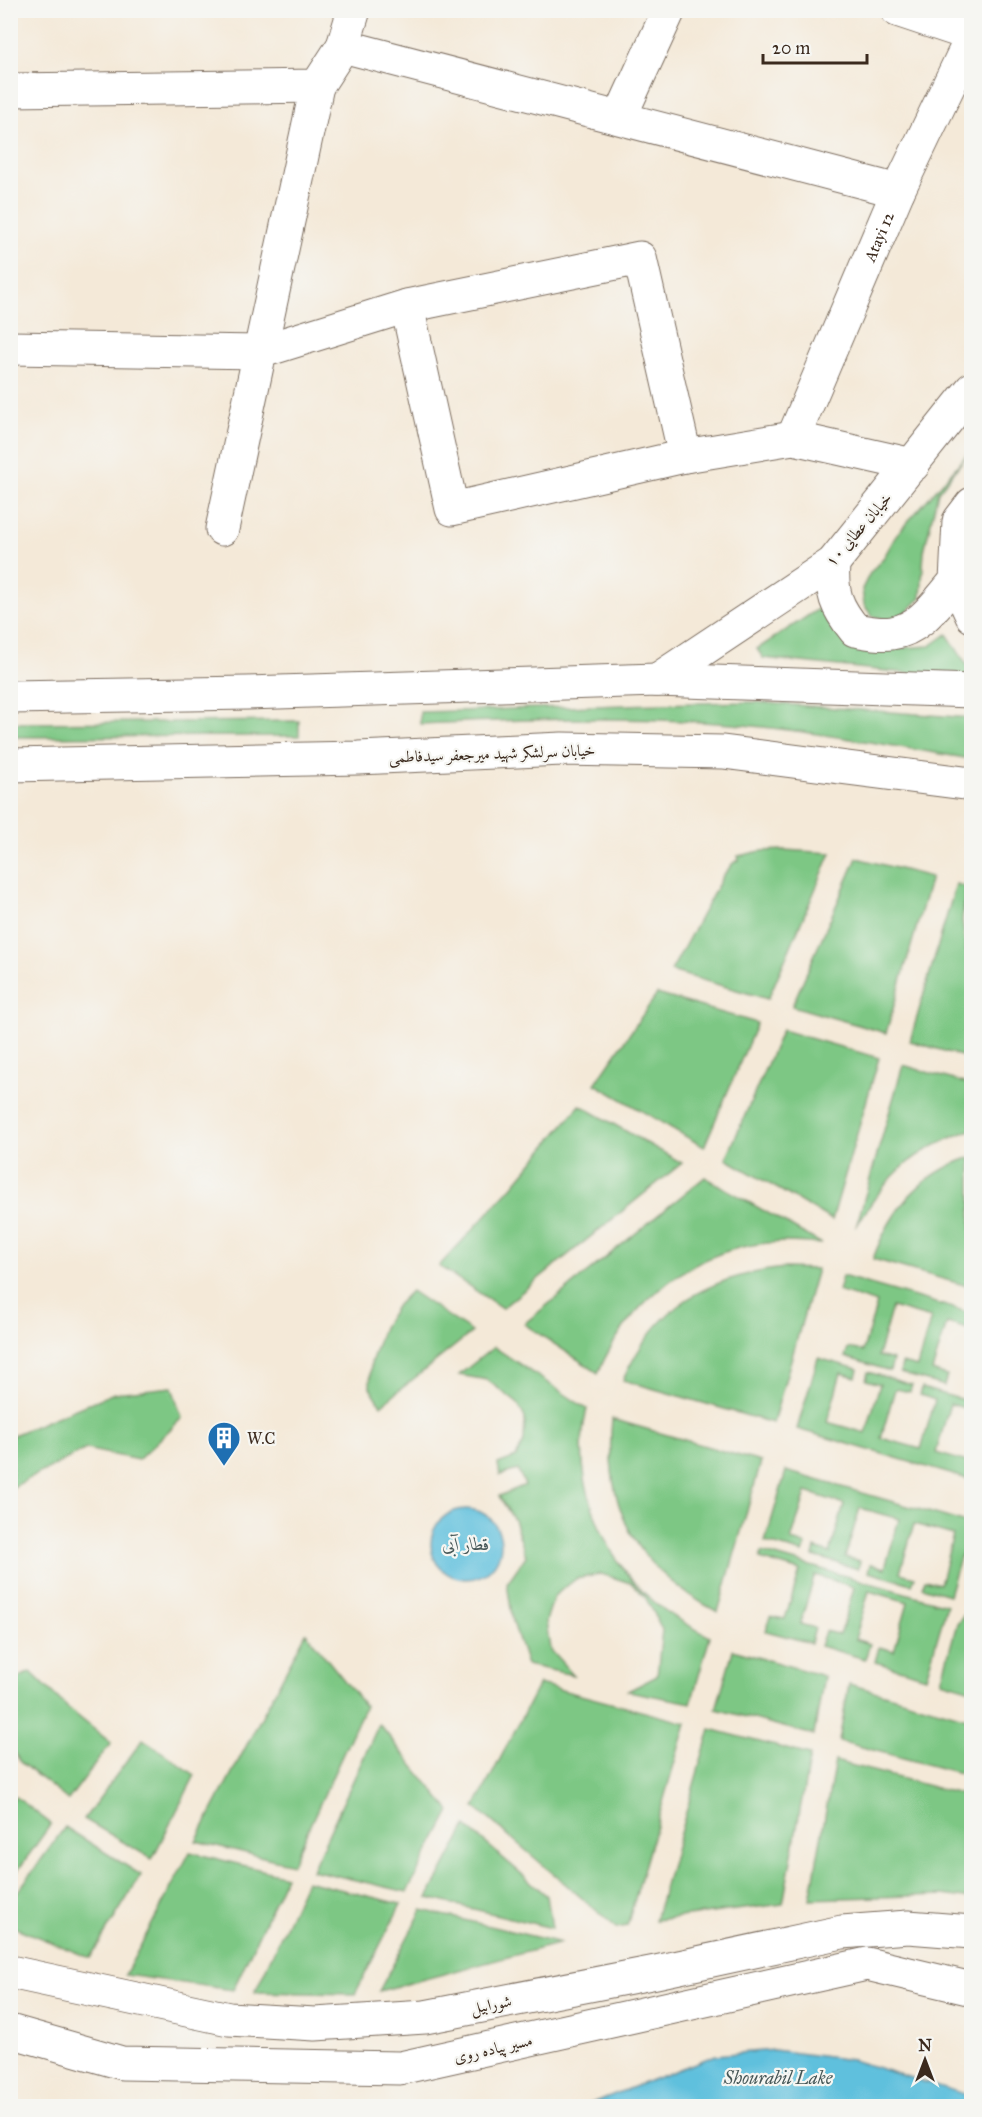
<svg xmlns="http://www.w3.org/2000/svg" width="982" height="2117" viewBox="0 0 982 2117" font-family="'IM FELL Great Primer',Amiri,serif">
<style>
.green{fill:#7dc784;stroke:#5c7851;stroke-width:1.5}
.water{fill:#5fc0dd;stroke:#4d757e;stroke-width:1.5}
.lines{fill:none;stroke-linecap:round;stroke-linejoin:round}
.minor-casing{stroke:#7c6d5f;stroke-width:35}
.major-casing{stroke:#7c6d5f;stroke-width:35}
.minor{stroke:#fff;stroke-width:33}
.major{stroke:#fff;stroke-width:33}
.labels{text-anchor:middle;stroke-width:4.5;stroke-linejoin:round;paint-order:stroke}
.street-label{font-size:16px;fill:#3b2a1e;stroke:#f6f6f2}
.poi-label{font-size:16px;fill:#3b2a1e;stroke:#f6f6f2;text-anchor:start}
.water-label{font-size:18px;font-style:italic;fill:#465757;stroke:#f6f6f2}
</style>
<rect width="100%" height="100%" fill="#f6f6f2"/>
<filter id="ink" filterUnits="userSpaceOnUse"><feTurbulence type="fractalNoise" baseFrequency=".0167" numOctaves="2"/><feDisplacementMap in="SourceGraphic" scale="12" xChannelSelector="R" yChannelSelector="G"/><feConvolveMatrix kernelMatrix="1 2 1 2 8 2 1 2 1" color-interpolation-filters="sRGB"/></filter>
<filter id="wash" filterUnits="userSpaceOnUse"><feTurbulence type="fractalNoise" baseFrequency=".008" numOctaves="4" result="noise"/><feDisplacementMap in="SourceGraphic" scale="24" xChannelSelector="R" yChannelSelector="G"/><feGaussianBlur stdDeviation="1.35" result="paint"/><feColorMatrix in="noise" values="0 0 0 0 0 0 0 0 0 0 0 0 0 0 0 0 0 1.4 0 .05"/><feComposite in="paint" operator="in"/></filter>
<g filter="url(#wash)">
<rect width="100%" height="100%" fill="#f4e9d8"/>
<path class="green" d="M971,450L938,492L924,551L921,598L896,622L872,616L864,605L862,589L870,573L884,557L897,534Z
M826,604L867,638L902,648L930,646L947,634L971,671V677L962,679L763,658L757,649Z
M755,702L971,718V759C882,744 792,727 702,722C608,716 514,720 420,724V712C531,709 643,703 755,702Z
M299,721V736L11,737V723Z
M784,850L831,853L768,999L671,971L723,876L733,863L739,860L738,856L761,851Z
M857,858L931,877L886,1033L792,1006Z
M956,884L966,887L962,920L966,949L971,967V1059L910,1041Z
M657,994L757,1023L704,1147L595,1084Z
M782,1030L879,1058L832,1220L726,1159Z
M903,1065L971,1085V1130C913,1150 887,1175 856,1227Z
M580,1105L682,1163L502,1308L439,1266L512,1187Z
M971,1157V1287L873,1259C891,1209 920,1174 971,1157Z
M705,1177L822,1244C810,1243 798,1242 786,1242C700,1243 631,1297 598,1373L524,1324Z
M785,1268L817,1269L773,1423L623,1380C656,1306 707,1276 785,1268Z
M842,1276L971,1313V1330L947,1323L932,1371L947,1376L944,1386L900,1373L902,1363L917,1367L931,1318L892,1307L878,1356L893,1360L890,1371L845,1357L848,1348L863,1351L877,1303L838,1291Z
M411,1291L472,1332L381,1405L370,1387L371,1363L383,1327L397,1305Z
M494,1347L587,1409C570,1475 602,1558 652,1600C670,1616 690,1626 710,1637L691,1703L628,1691L657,1676L662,1630L654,1613L645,1597L631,1583L601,1574L576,1579L554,1596L546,1621L550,1649L573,1675L527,1665L513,1622L507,1583L526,1556L514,1520L499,1496L525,1485L518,1470L500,1475L498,1464L516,1457L524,1441L525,1418L517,1403L487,1380L459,1375Z
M818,1358L858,1369L856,1377L841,1373L827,1422L866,1433L880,1384L866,1380L868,1372L912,1385L910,1392L895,1389L881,1438L921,1449L935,1400L920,1395L922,1388L967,1401L965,1408L950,1404L936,1453L971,1463V1480L797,1429Z
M172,1387L182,1418L138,1460L86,1449L11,1488V1436L114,1393Z
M612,1419L761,1462L718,1612C637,1570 603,1510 612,1419Z
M786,1471L970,1524L949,1595L922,1587L925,1580L940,1584L953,1535L914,1524L900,1573L915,1577L912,1584L868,1572L870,1564L885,1568L899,1519L860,1508L845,1557L860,1561L858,1569L813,1556L815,1548L830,1553L844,1504L806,1492L791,1541L806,1545L803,1553L765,1542Z
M762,1552L947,1605L926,1677L875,1662L879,1647L894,1651L908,1602L869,1591L855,1639L870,1644L865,1659L820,1646L825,1631L840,1635L854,1587L815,1575L800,1624L815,1628L811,1643L766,1631L770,1616L785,1619L800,1571L760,1559Z
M971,1606V1690L941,1681L957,1623Z
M306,1633L365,1706L292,1864L196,1841Z
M733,1650L824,1676L814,1735L716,1709Z
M31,1672L69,1709L111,1743L68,1800L20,1762L11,1745V1681Z
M539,1684L686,1723L627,1926L617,1928L475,1807Z
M849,1684L971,1719V1758L967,1775L839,1741Z
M379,1724L450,1811L407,1892L312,1870Z
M710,1729L810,1755L783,1904L655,1920Z
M143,1739L195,1775L152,1859L84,1819Z
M835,1761L971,1797V1808L964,1834L971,1837V1899L943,1895L810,1899Z
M15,1796L51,1824L11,1880V1802Z
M466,1826L547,1896L552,1928L428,1898Z
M65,1827L141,1875L90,1958L11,1926V1901Z
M190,1852L286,1876L233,1990L125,1975Z
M306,1881L401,1904L355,1994L255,1992Z
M422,1910L561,1943L379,1991Z"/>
<path class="water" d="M431 1544a35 35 0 1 1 70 0a35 35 0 1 1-70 0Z
M774,2050L852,2060L971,2096V2106H584L716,2055Z"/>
</g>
<g filter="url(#ink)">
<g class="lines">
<g class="minor-casing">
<g id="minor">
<path d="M897,10L972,35"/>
<path d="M343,46L898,191"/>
<path d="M10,90L317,86L343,46L354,10"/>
<path d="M620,117L669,10"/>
<path d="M407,306L452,509L685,456L793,438L913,465"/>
<path d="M10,348L259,352L407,306L640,258L685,456"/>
<path id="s1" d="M793,438L898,191L972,37"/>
<path d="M972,504L959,521L956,581L972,616"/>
<path d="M222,529L317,86"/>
<path d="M833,563C831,593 836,607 855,630C867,632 880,635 892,633C921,629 938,601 956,581"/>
<path d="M657,680L833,563L972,389"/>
<path d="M10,1972L229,2019L315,2024L425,2017L656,1972L842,1932L908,1927L972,1932"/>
<path d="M10,2031L122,2063L400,2068L867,1964L972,1989"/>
</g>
</g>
<g class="major-casing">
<path id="major" d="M10,697L247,693L657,680L972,691
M10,765L358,758L562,749L723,752L972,784"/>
</g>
<use href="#minor" class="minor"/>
<use href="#major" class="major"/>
</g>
</g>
<defs>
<g id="building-pin" transform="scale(1.725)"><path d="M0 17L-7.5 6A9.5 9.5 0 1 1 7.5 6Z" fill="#1f6fb2" stroke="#f6f6f2"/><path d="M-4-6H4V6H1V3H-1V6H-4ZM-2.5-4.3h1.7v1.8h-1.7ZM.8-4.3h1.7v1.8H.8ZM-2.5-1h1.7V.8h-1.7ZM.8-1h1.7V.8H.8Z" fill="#fff"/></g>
</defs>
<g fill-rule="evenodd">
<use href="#building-pin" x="224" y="1438"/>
</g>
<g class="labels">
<g class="street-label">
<text dy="6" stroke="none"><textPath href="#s1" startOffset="219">Atayi 12</textPath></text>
<text transform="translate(858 529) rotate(-49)" y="6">خیابان عطایی ۱۰</text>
<text transform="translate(492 753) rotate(-2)" y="6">خیابان سرلشکر شهید میرجعفر سیدفاطمی</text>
<text transform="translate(491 2004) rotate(-11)" y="6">شورابیل</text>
<text transform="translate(493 2048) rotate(-13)" y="6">مسیر پیاده روی</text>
</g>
<g class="poi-label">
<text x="247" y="1444">W.C</text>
</g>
<g class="water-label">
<text x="466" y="1550">قطار آبی</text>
<text x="778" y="2084">Shourabil Lake</text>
</g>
</g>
<rect width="982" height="2117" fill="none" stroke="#f6f6f2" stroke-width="36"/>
<g transform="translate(925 2060)" stroke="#f6f6f2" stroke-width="4.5" paint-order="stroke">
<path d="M0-4.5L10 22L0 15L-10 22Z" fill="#3b2a1e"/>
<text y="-9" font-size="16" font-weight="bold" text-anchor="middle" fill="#3b2a1e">N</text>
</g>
<path d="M763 54v9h104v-9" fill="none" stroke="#3b2a1e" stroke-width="3"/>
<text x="772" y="54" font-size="18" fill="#3b2a1e" stroke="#f6f6f2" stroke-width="4.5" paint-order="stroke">20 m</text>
</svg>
